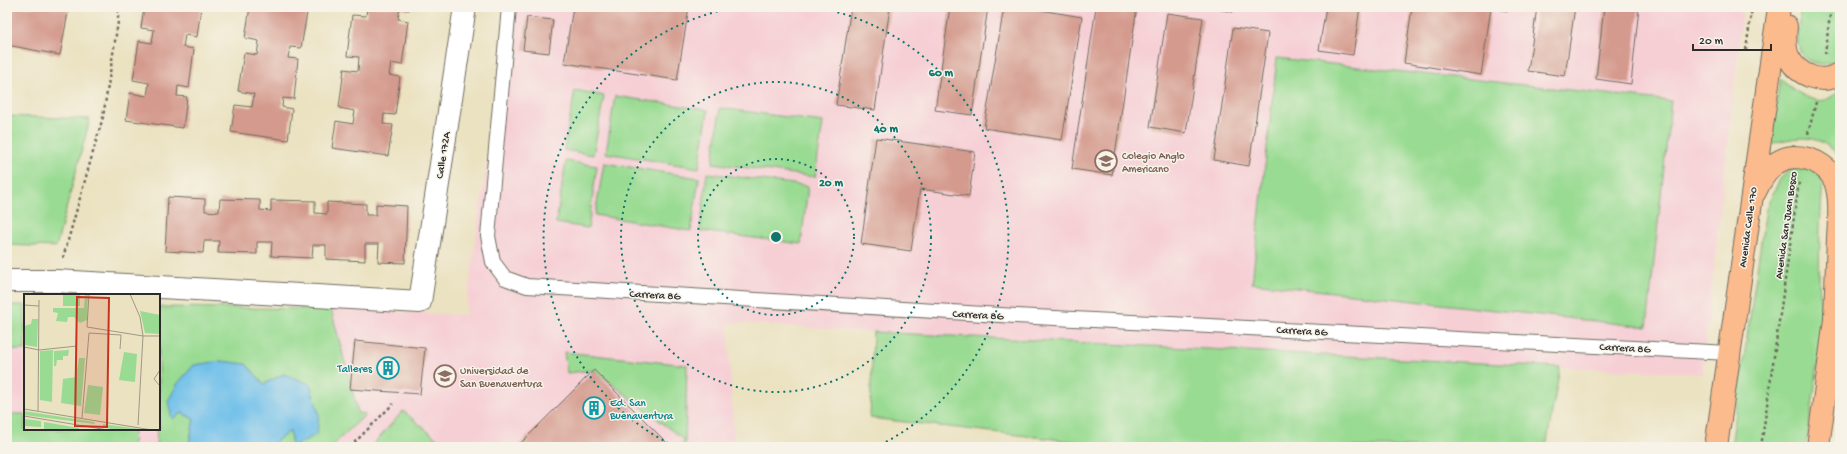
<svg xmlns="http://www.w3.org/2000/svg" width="1847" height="454" viewBox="0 0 1847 454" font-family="'Gochi Hand',sans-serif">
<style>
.built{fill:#f6cfd5}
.green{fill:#99db92;stroke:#62835e}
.water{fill:#6fc0ea;stroke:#4d768a}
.building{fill:#d49a8d}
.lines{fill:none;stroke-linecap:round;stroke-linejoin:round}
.service-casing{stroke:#6e6b60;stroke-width:16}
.minor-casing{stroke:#6e6b60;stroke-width:24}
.primary-casing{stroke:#6e6b60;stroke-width:24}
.path{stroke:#6e6b60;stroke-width:2.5;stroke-dasharray:3 3;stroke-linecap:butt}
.service{stroke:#fff;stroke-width:14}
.minor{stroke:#fff;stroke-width:22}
.primary{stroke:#fbbb8c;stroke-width:22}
.ring{fill:none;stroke:#0f766e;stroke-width:2;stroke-dasharray:2 4}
.labels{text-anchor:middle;stroke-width:3;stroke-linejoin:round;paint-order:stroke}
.street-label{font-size:11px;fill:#2b2b2b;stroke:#f7f3e8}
.education-label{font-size:11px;fill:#785e54;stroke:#f7f3e8;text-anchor:start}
.culture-label{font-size:11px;fill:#0d838f;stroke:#f7f3e8;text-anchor:end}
.inset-road{fill:none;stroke:#9e9985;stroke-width:1}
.view{fill:#c8321e;fill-opacity:0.15;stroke:#c8321e;stroke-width:2}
.inset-edge{fill:none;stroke:#2b2b2b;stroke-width:2}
.centre{fill:#0f766e;stroke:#f7f3e8;stroke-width:2}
.ring-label{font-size:12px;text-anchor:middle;font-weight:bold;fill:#0f766e;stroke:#f7f3e8;stroke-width:3;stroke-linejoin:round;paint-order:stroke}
</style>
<rect width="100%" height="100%" fill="#f7f3e8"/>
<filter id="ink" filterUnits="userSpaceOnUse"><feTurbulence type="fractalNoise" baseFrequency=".025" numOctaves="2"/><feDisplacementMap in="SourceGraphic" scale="8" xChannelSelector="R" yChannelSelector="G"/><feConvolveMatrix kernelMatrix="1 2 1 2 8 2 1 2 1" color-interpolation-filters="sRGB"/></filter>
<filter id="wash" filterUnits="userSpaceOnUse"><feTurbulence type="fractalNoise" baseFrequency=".012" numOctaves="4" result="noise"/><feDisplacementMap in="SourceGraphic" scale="16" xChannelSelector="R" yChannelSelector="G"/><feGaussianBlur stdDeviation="0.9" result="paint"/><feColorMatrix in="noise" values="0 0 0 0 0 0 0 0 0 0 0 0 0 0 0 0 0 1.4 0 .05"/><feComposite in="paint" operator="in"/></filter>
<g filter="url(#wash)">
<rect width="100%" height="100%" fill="#ebe2c1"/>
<path class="built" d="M509,7H1743L1702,374L873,332L728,322L734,447H7V305H25V429H159V307L331,309L465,315Z"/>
<path class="green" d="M1801,7H1840V59C1831,63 1826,65 1816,63C1790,59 1799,26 1801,7Z
M1277,58L1671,101L1647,327L1252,283Z
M1780,79C1790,87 1813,106 1827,99C1831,98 1836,93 1840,91V158C1820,132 1798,136 1770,144Z
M575,90L604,96L593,155L564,150Z
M615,96L708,110L699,168L606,153Z
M720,108L823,122L815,177L713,163Z
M7,116L90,119L56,247L7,245Z
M566,161L597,166L588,228L556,223Z
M604,163L699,178L691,231L595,215Z
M1794,167L1812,169L1823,179L1820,227L1819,284L1823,330L1806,447H1731L1766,208L1780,179Z
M707,173L808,186L801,244L700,231Z
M7,305H25V350H7Z
M159,307L331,309L358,413L366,414L331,447H268L290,431L292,446L284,374L264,384L246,364L182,413L194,419L189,444L191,447H156L157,429H159Z
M873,332L1560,367L1546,447H1123L870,418Z
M564,352L687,365L685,447H679L684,440L594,370L567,373Z
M403,411L447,447H371Z
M7,414H25V429H134L133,447H7Z"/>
<path class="water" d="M221,361L246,364L264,384L284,374L310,384L319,414L317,434L303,442L292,446L290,431L268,447H191L189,444L194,419L182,413L172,419L168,401L178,383L194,365Z"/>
<g id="blocks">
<path class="building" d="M7,7H69L60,55L7,45Z
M144,7H201L197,37L185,35L183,47L194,49L189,88L178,86L177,96L187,97L183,128L126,120L130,93L147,96L149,83L133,80L139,41L152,43L154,30L141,28Z
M250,7H308L301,48L290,47L288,58L298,59L294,99L283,98L282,107L292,109L288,140L231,132L235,105L252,107L254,94L238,91L244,53L257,55L259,41L245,38Z
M367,7H409V10L400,8L398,19L408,21L402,65L391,63L389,75L400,77L395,115L384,114L383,124L393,125L388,156L332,148L336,121L353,124L355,111L339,108L344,69L358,71L359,57L347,56L352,15L366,16Z
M573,7H689L677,80L564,63Z
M851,7H890L875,110L836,105Z
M950,7H988L972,115L935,110Z
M1004,7H1022L1082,17L1062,140L984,128Z
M1096,7H1137L1112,175L1072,169Z
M1205,7H1234L1233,12Z
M1326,7H1360L1353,55L1319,50Z
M1412,7H1508V11L1491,8L1481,75L1404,63Z
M1537,7H1575L1565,76L1528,71Z
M1604,7H1639L1631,84L1596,79Z
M1167,13L1203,18L1186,133L1150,127Z
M527,17L553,20L549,53L523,50Z
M1233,28L1268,33L1249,166L1214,160Z
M876,138L975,152L969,196L920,189L911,251L861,244Z
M168,197L205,199V211L219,212L220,199L260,200V210L271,211V200L315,201V213L327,214V202L366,204V215H376V204L407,206L405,263L378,262L379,244H365V261L326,259V245H313L312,258L271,256L272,242H257V254L218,253L219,241H204L203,253L165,251Z
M355,341L425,348L420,394L350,389Z
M594,370L669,445L667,447H517Z"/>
</g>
</g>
<g filter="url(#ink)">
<use href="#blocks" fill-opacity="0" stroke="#6e6b60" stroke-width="1"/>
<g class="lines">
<g class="service-casing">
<path id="service" d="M509,7L488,236L493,262L505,278L527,286L1016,316L1729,353"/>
</g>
<g class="minor-casing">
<path id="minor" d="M7,281H56L420,302L465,7"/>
</g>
<g class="primary-casing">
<path id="primary" d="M1786,26C1785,36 1784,49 1789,58C1798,75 1822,86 1840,73
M1755,192C1762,176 1774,158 1794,157C1813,157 1833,168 1837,188C1841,204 1839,221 1838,237C1837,264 1836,291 1835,317
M1716,447L1779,7
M1818,447L1837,304"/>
</g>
<path class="path" d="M1746,50L1752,7
M1825,54L1831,7
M1808,134L1816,102
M63,258L103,117L118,22V7
M350,447L393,404
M1761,447L1799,182"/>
<use href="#service" class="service"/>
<use href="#minor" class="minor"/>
<use href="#primary" class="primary"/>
</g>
</g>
<g class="ring">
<circle cx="776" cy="237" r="78"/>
<circle cx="776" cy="237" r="155"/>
<path d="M674 446A233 233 0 0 1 738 7M814 7A233 233 0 0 1 878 446"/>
</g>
<defs>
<g id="school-ring" transform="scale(1.15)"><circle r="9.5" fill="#f7f3e8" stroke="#8d6e63" stroke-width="1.5"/><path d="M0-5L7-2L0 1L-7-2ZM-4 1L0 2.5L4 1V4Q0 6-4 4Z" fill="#8d6e63"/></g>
<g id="building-ring" transform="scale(1.15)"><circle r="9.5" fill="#f7f3e8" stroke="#0f9aa8" stroke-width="1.5"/><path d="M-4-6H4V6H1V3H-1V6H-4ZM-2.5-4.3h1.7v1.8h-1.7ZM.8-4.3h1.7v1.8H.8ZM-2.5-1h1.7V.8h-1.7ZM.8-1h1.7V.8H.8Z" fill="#0f9aa8"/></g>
<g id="university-ring" transform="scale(1.15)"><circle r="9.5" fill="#f7f3e8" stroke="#8d6e63" stroke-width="1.5"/><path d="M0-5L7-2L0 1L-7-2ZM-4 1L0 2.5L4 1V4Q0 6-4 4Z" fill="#8d6e63"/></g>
</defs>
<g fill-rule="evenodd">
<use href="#school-ring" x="1106" y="161"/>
<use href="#building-ring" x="388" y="368"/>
<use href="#university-ring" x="445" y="376"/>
<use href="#building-ring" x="594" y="408"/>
</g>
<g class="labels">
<g class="street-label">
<text transform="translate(442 155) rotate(-81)" y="4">Calle 172A</text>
<text transform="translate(1785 225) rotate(-82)" y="4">Avenida San Juan Bosco</text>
<text transform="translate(1747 227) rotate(-82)" y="4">Avenida Calle 170</text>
<text transform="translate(655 294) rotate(3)" y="4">Carrera 8G</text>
<text transform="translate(978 314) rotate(3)" y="4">Carrera 8G</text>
<text transform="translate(1302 330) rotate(3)" y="4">Carrera 8G</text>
<text transform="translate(1625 347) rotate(3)" y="4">Carrera 8G</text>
</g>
<g class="education-label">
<text x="1122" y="159">Colegio Anglo<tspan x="1122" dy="13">Americano</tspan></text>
<text x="460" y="374">Universidad de<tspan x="460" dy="13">San Buenaventura</tspan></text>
</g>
<g class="culture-label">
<text x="372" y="372">Talleres</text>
<text x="610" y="406" text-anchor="start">Ed. San<tspan x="610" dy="13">Buenaventura</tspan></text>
</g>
</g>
<g transform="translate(24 294)">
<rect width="136" height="136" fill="#ebe2c1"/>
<path d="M39,0H56V12H39ZM61,0H64L63,26L56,29L50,23H44L43,28L32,27L34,19L29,18V14H60ZM116,17L136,21V40L121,39ZM8,25H14L13,53L0,51V32L7,30ZM29,56L28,108L16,106V57ZM45,56L44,62H39V66H33L32,72H30V57ZM100,58L113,60L111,88L95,86ZM55,64H61L57,112L37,109L39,85L52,83ZM64,91L79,93L76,121L60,119ZM0,117L70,128L71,130L0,121ZM0,125L17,127V133L0,132ZM20,128L55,134V136H20ZM79,130L123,136H91L79,133Z" fill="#99db92"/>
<path class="inset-road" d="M65,0L63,33L119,42H136M106,0L116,23L119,42L114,131M0,11L15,12M0,53L15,56L53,52M136,76L130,85L136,92M136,97V117M0,115L128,136M14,117L15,6M0,122L84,136M58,124L65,39L97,41L96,55"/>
<path class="view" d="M53,3L85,4L83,133L51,132Z"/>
<rect width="136" height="136" class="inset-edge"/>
</g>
<circle cx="776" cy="237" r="6" class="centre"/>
<g class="ring-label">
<text x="941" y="76">60 m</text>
<text x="886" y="132">40 m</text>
<text x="831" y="186">20 m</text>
</g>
<rect width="1847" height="454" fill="none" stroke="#f7f3e8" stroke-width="24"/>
<path d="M1693 44v6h78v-6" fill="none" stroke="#2b2b2b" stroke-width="2"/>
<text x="1699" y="44" font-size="12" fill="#2b2b2b" stroke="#f7f3e8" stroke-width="3" paint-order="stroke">20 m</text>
</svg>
